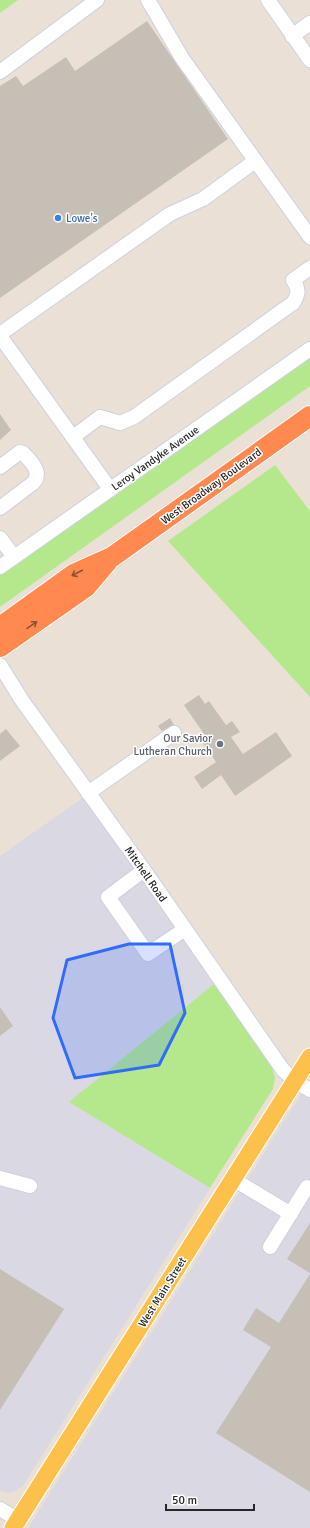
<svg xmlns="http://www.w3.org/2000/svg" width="310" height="1528" viewBox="0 0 310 1528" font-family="Signika,sans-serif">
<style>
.industrial{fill:#dad8e3}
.green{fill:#b5e88d}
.building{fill:#c5bfb6}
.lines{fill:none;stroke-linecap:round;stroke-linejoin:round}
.minor-casing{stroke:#ccd2e2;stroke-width:16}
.major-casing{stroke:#fff;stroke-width:19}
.highway-casing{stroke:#fff;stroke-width:22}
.minor{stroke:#fff;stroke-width:14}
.major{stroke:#fcc14a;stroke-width:17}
.highway{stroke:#ff894e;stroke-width:20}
.oneway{stroke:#885339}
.marked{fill:#306bff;fill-opacity:0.2;stroke:#306bff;stroke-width:3;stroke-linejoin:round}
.shop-dot{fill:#3f7fe0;stroke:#fff;stroke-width:1.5}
.worship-dot{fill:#6b7280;stroke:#fff;stroke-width:1.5}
.labels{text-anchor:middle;stroke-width:3;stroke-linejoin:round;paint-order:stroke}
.shop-label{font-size:11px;fill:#366cbe;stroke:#fff;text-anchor:start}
.street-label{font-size:11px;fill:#272727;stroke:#fff}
.worship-label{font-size:11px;fill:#5b616d;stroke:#fff;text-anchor:end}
</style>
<rect width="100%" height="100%" fill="#ebe0d6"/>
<path class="industrial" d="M84,797L214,984L69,1102L210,1188L23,1486L15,1491L7,1493L0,1491V856Z
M310,1080V1528H28Z"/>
<path class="green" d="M0,0H18L0,13Z
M310,351V386L0,607V572Z
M275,465L310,511V697L168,541Z
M214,984L272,1068L275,1077L273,1089L210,1188L69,1102Z"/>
<path class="building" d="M147,21L228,139L0,298V86L16,76L23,86L66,57L75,71Z
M0,414L11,430L0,440Z
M199,695L205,704L209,701L226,725L232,721L240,732L231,737L243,754L276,732L292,756L235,796L221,775L202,789L194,777L216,762L201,740L206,737L184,705Z
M170,718L174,725L162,731L158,726Z
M6,729L20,746L0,761V734Z
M0,1007L13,1026L0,1036Z
M310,1223V1273L287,1259Z
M0,1269L64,1309L0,1410Z
M310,1274V1492L216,1433L271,1347L243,1330L256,1308L279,1323Z"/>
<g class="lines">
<g class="minor-casing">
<path id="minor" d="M148,0L182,58L310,237
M268,0L310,60
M292,36L310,23
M0,72L97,0
M0,334L170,214L203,199L255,161
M0,336L110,489
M73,437L100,417L120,423L134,417L293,303C299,294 299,289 293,280L310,268
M0,467L20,452L23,453C31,461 43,473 33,483L0,508
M0,538L14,557
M0,567L310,349
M0,665L21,699L144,870L283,1070L295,1081L310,1090
M88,793L174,733
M144,870L108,897L148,954L185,929
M0,1178L30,1186
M233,1179L291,1214
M270,1247L307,1187
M0,1509L18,1520"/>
</g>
<g class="major-casing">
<path id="major" d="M13,1528L310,1057"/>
</g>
<g class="highway-casing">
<path id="highway" d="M0,627L74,574L112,557L310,416
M0,647L86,587L108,561"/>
</g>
<use href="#minor" class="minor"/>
<use href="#major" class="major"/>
<use href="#highway" class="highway"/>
</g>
<defs><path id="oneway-shaft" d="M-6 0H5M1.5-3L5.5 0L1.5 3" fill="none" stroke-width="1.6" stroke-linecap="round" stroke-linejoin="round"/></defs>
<g class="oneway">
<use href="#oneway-shaft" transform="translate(77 573) rotate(153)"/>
<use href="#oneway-shaft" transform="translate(32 625) rotate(-35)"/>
</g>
<path class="marked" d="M129,944H170L185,1013L159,1065L75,1078L53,1018L67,960Z"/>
<circle class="shop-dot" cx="58" cy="218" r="4"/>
<circle class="worship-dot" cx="220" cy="744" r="4"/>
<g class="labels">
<g class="shop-label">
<text x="66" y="222">Lowe's</text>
</g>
<g class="street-label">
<text transform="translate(155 458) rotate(-35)" y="4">Leroy Vandyke Avenue</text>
<text transform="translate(211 486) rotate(-36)" y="4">West Broadway Boulevard</text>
<text transform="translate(146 874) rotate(55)" y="4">Mitchell Road</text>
<text transform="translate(162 1292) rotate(-58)" y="4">West Main Street</text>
</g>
<g class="worship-label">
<text x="212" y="742">Our Savior<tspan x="212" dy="13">Lutheran Church</tspan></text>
</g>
</g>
<path d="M166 1504v6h88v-6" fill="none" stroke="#272727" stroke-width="2"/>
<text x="172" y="1504" font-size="12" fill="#272727" stroke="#ffffff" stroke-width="3" paint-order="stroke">50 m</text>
</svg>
